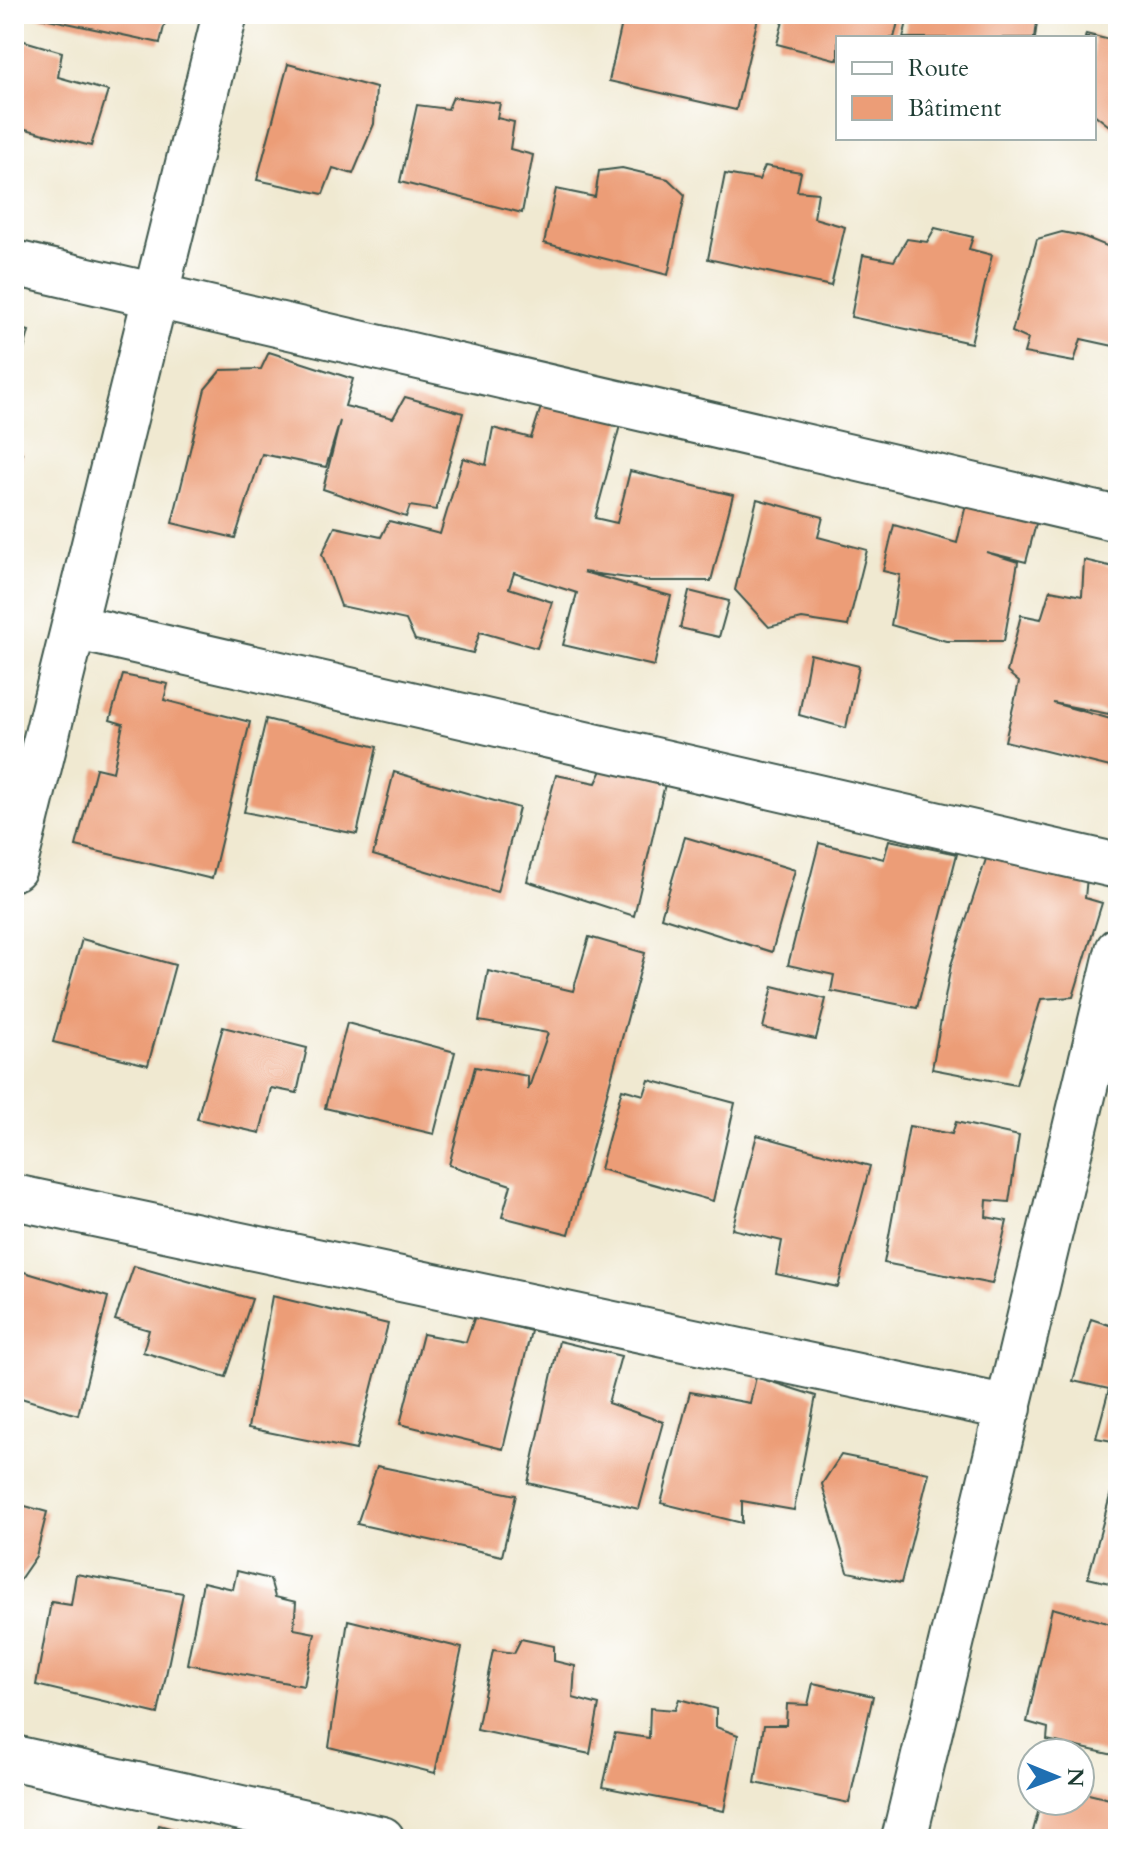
<svg xmlns="http://www.w3.org/2000/svg" width="1132" height="1853" viewBox="0 0 1132 1853" font-family="Cardo,serif">
<style>
.building{fill:#ec9d77}
.lines{fill:none;stroke-linecap:round;stroke-linejoin:round}
.minor-casing{stroke:#3e574c;stroke-width:48}
.minor{stroke:#fff;stroke-width:44}
</style>
<rect width="100%" height="100%" fill="#fff"/>
<filter id="ink" filterUnits="userSpaceOnUse"><feTurbulence type="fractalNoise" baseFrequency=".0125" numOctaves="2"/><feDisplacementMap in="SourceGraphic" scale="16" xChannelSelector="R" yChannelSelector="G"/><feConvolveMatrix kernelMatrix="1 2 1 2 8 2 1 2 1" color-interpolation-filters="sRGB"/></filter>
<filter id="wash" filterUnits="userSpaceOnUse"><feTurbulence type="fractalNoise" baseFrequency=".006" numOctaves="4" result="noise"/><feDisplacementMap in="SourceGraphic" scale="32" xChannelSelector="R" yChannelSelector="G"/><feGaussianBlur stdDeviation="1.8" result="paint"/><feColorMatrix in="noise" values="0 0 0 0 0 0 0 0 0 0 0 0 0 0 0 0 0 1.4 0 .05"/><feComposite in="paint" operator="in"/></filter>
<g filter="url(#wash)">
<rect width="100%" height="100%" fill="#f0e9d1"/>
<g id="blocks">
<path class="building" d="M25,14H167L160,43Z
M624,14H759L736,110L609,81Z
M785,14H900L894,38H838V60L777,44Z
M909,14H1038L1035,38H903Z
M1086,34L1118,42V133L1094,114V38H1085Z
M14,38L62,52L58,77L108,91L91,146L14,126Z
M288,64L376,88L374,124L353,174L333,168L323,194L257,180Z
M453,97L500,103L497,118L514,122L510,149L533,155L522,213L400,182L417,105L448,109Z
M765,166L801,172L797,191L818,193L814,218L845,227L831,286L708,259L725,174L759,180Z
M622,168L668,179L685,195L668,275L544,243L556,189L595,197L599,171Z
M935,228L973,237L969,249L992,255L971,343L851,317L863,255L894,261L907,239L927,242Z
M1062,232L1082,236L1107,246L1118,257L1114,294L1118,295V347L1081,339L1074,362L1024,353L1028,339L1012,332L1037,239Z
M14,327L29,331L15,384H14Z
M269,352L353,379L345,406L393,418L405,397L463,413L436,510L410,506L406,517L323,489L340,421L326,467L262,454L235,538L172,523L205,389L221,370L261,369Z
M544,398L622,418L595,518L617,523L630,471L733,495L711,581H650L583,572L671,596L654,666L563,645L577,593L514,573L509,588L552,602L537,648L480,632L473,653L415,640L406,620L341,606L322,554L335,527L381,537L389,521L440,534L463,458L486,465L493,428L531,438Z
M14,451L22,453L15,485H14Z
M757,499L823,517L818,537L867,550L848,626L802,619L769,627L735,590Z
M967,500L1037,520L1026,562L986,552L1018,562L1004,641H946L891,625L900,575L883,571L894,525L957,543Z
M1084,560L1118,568V674L1109,714L1053,703L1118,721V769L1005,741L1019,682L1007,672L1021,615L1041,619L1050,590L1082,596Z
M689,591L729,601L719,637L680,628Z
M810,654L859,666L846,728L799,715Z
M123,675L168,684L164,700L250,722L212,879L76,846L96,768L113,772L123,724L110,720Z
M266,719L377,747L357,834L244,812Z
M605,764L666,780L634,916L527,881L556,775L596,783Z
M394,772L519,808L497,892L373,855Z
M685,837L795,870L772,952L661,917Z
M889,840L957,854L917,1008L831,991L834,975L788,965L819,843L884,859Z
M989,850L1087,877L1085,898L1102,903L1073,997L1041,999L1016,1085L932,1069L951,965Z
M589,937L645,953L569,1234L502,1217L511,1185L449,1165L475,1067L528,1076V1090L548,1033L479,1021L488,971L573,991Z
M82,939L175,965L148,1065L53,1042Z
M773,986L826,999L816,1039L763,1028Z
M347,1023L455,1052L434,1134L325,1108Z
M223,1027L307,1048L297,1093L271,1088L260,1133L197,1119Z
M649,1080L735,1103L713,1201L600,1169L622,1089L644,1095Z
M956,1122L1019,1136L1009,1202L987,1200L986,1217L1007,1221L992,1284L884,1263L909,1126L952,1134Z
M757,1135L870,1166L838,1287L776,1274L782,1241L732,1229Z
M134,1266L252,1299L226,1377L143,1352L149,1330L115,1320Z
M14,1269L108,1297L78,1415L14,1396Z
M272,1296L388,1324L356,1450L248,1428Z
M475,1316L531,1331L503,1449L400,1424L423,1334L466,1342Z
M1091,1319L1118,1328V1442L1096,1438L1109,1389L1073,1381Z
M559,1341L621,1356L608,1403L663,1422L639,1509L528,1483Z
M756,1377L816,1396L794,1510L742,1501V1523L661,1503L690,1392L750,1403Z
M841,1455L929,1473L901,1583L848,1572L822,1484Z
M377,1466L516,1495L502,1556L357,1524Z
M1117,1470H1118V1585L1088,1578Z
M14,1503L47,1512L36,1556L14,1588Z
M237,1571L270,1579L275,1597L296,1602L294,1629L315,1633L304,1686L187,1664L203,1582L233,1589Z
M76,1574L183,1593L158,1714L36,1685L51,1602L71,1605Z
M1052,1608L1118,1626V1756L1047,1740L1048,1728L1027,1722Z
M348,1620L462,1648L435,1773L329,1747Z
M521,1639L554,1646V1661L575,1666L573,1698L599,1705L590,1754L477,1730L493,1650L514,1653Z
M813,1683L873,1696L849,1803L755,1783L764,1725H786L787,1704L808,1705Z
M679,1699L716,1709V1727L738,1735L724,1811L603,1787L615,1733L649,1738L650,1708L675,1710Z
M1080,1792L1118,1801V1839H1031L1041,1801H1080Z
M159,1825L207,1838V1839H156Z"/>
</g>
</g>
<g filter="url(#ink)">
<use href="#blocks" fill-opacity="0" stroke="#3e574c" stroke-width="2"/>
<g class="lines">
<g class="minor-casing">
<path id="minor" d="M14,263L1118,519
M74,627L1118,866
M14,868L225,14
M14,1197L1009,1408
M14,1758L382,1839
M904,1839L1118,950"/>
</g>
<use href="#minor" class="minor"/>
</g>
</g>
<rect width="1132" height="1853" fill="none" stroke="#fff" stroke-width="48"/>
<rect x="836" y="36" width="260" height="104" fill="#ffffff" stroke="#a5b1ae" stroke-width="2"/>
<rect x="852" y="62" width="40" height="12" fill="#ffffff" stroke="#a5b1ae" stroke-width="2"/>
<text x="908" y="76" font-size="24" fill="#1f3d34">Route</text>
<rect x="852" y="96" width="40" height="24" fill="#ec9d77" stroke="#a5b1ae" stroke-width="2"/>
<text x="908" y="116" font-size="24" fill="#1f3d34">Bâtiment</text>
<g transform="translate(1056 1777) rotate(91)"><circle r="38" fill="#ffffff" stroke="#a5b1ae" stroke-width="2"/>
<path d="M0-6L14 30L0 20L-14 30Z" fill="#1f6fb2"/>
<text y="-12" font-size="22" font-weight="bold" text-anchor="middle" fill="#1f3d34">N</text>
</g>
</svg>
